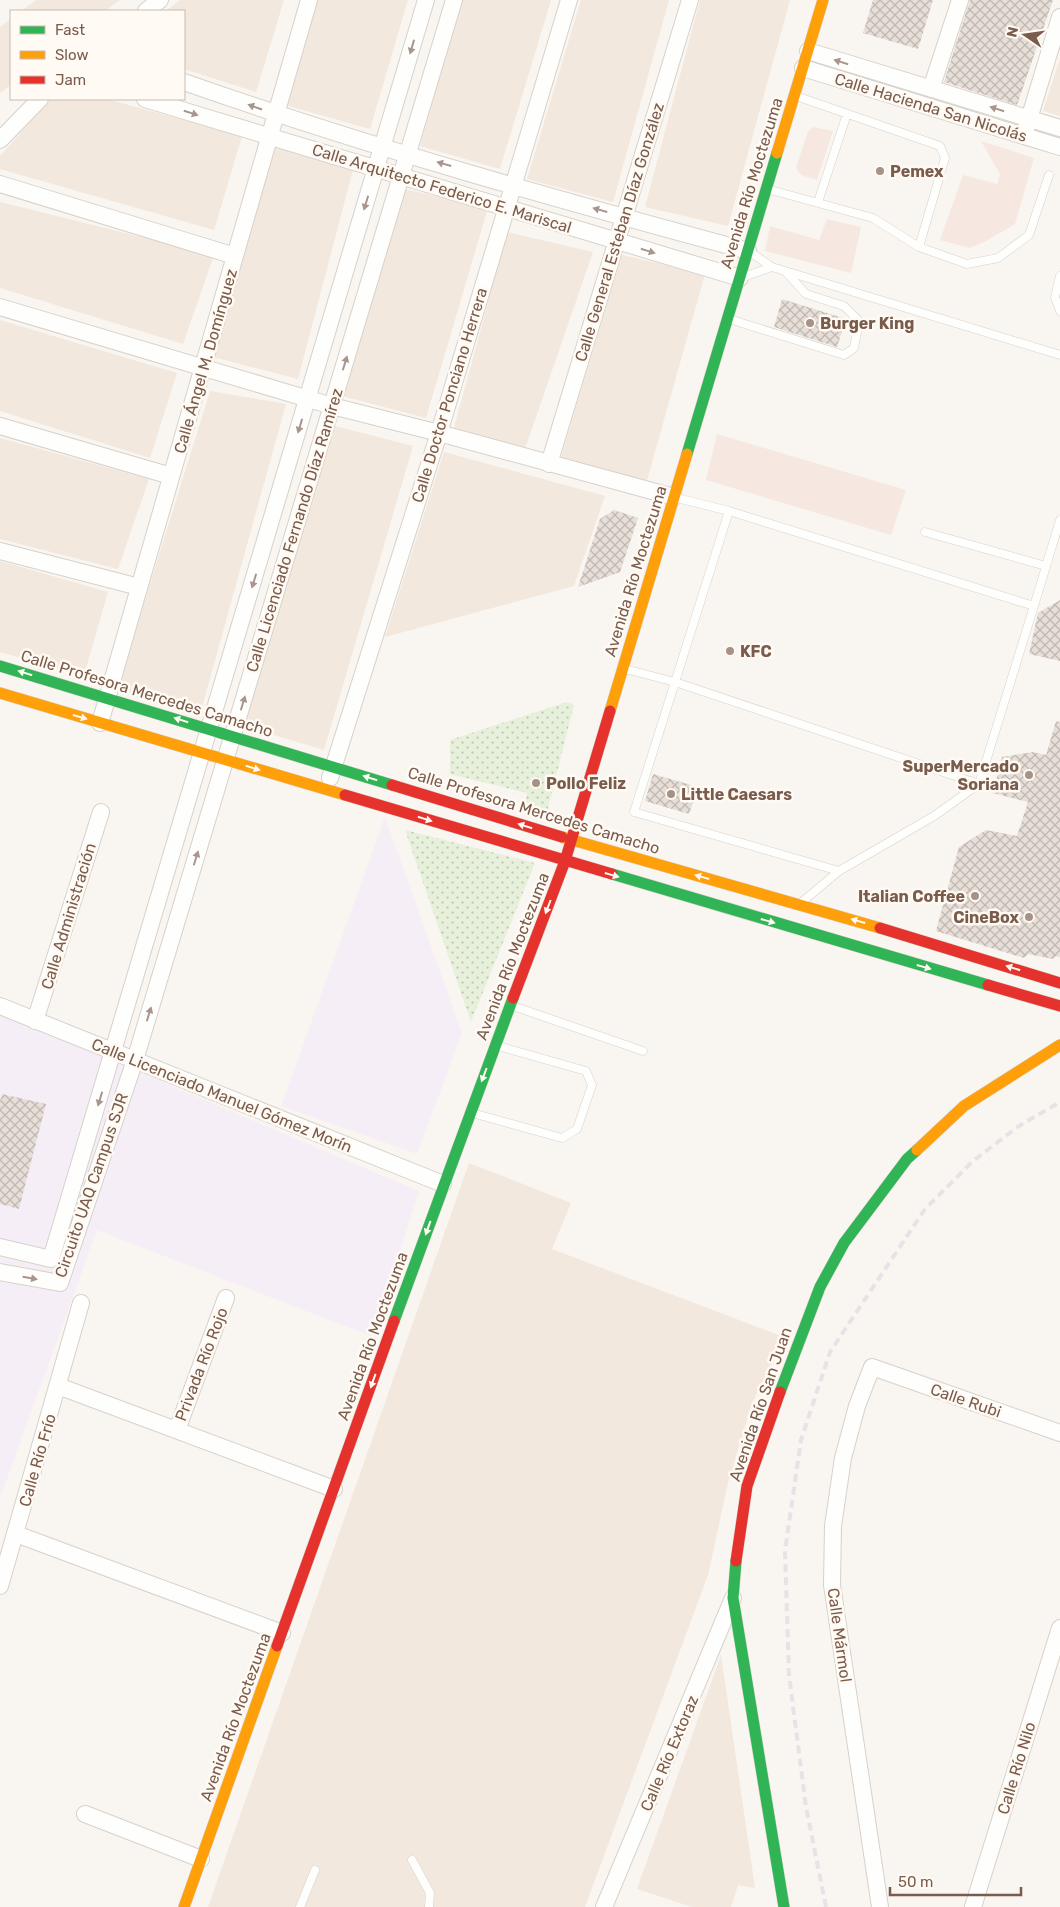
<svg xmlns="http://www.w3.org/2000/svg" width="1060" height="1907" viewBox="0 0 1060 1907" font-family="Rubik,sans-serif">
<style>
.residential{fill:#f2e8de}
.commercial{fill:#f6e8e1}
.education{fill:#f6eef6}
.park{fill:url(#park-dots)}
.building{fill:url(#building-cross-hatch)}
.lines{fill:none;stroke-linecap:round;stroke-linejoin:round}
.lane-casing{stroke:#d7d1cb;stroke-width:9}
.street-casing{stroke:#d7d1cb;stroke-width:18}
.fast-casing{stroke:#d9d2cb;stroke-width:12}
.slow-casing{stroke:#d9d2cb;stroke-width:12}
.jam-casing{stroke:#d9d2cb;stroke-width:12}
.lane{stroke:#fefefd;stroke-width:8}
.street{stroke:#fefefd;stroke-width:16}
.fast{stroke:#30b455;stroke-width:11}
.slow{stroke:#ff9f0a;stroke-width:11}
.jam{stroke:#e5322d;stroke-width:11}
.rail{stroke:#e6e3e7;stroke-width:4;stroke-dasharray:8 5;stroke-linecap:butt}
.oneway{fill:#a8958b}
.oneway2{fill:#fffaf3}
.poi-dot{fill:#a69286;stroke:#fffaf3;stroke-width:2}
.labels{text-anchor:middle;stroke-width:5;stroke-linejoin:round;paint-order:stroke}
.street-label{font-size:16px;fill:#7a5c4d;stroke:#fffaf3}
.poi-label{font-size:16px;font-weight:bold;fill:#7a5c4d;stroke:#fffaf3;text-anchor:start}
</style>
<defs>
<pattern id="park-dots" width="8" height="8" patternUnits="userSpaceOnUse" patternTransform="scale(1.25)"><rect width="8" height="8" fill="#e7f0db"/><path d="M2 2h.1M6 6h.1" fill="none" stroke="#c0c6b4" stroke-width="1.8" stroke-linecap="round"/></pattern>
<pattern id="building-cross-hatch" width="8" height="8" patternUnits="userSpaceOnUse" patternTransform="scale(1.25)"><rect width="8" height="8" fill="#e6ded7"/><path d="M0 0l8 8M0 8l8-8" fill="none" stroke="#bfb7b1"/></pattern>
</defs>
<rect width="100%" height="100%" fill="#f9f5f0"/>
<path class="residential" d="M36,0H120L105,11H21Z
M180,0H284L256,92L184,69V11H166Z
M317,0H408L370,129L285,105Z
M461,0H551L500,169L420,146Z
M581,0H669L613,202L527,179Z
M700,0H790L728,226L645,207Z
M11,19V85L0,93V27Z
M1060,58V116L1043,111Z
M50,99H107L242,136L214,230L0,169V156Z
M276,146L354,166L298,379L213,357Z
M400,188L488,208L426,418L338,395Z
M0,202L214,255L183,344L0,288Z
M507,232L593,252L525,449L454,428Z
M622,255L705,274L646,484L561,457Z
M0,320L177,373L150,458L0,411Z
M210,391L286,404L201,711L117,690Z
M335,426L413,446L324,750L244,726Z
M0,438L149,479L118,569L0,539Z
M444,452L605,496L574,586L385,637Z
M0,561L108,592L84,675L0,652Z
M469,1163L571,1203L552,1249L784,1337L752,1403L728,1483L708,1575L585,1907H208Z
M721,1655L755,1888L738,1885L731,1907H692L637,1889Z"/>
<path class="commercial" d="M813,127L833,131L817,180L801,175L796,168L808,131Z
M981,141L1034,158L1015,224L986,241L970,248L940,240L963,175L997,184L1000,174Z
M827,219L861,227L851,273L765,251L770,226L819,240Z
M717,434L906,490L891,535L706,480Z"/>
<path class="education" d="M385,817L462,1033L417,1154L281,1106Z
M0,1013L419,1191L373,1337L97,1230L0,1498Z"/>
<path class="park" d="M567,702L574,705L547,812L525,805L527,793L450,774V740Z
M405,830L535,863L471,1022Z"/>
<path class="building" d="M873,0H933L918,49L863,33Z
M970,0H1053L1017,105L944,82Z
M782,299L846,319L837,347L774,327Z
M614,510L638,518L620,572L578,587L600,519Z
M1060,600V661L1029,654L1038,613Z
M1056,721L1060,722V957L1056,956L1053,959L1028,954L1024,958L936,931L959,847L986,830L1017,836L1028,802L993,793L1002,757L1033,752L1046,755Z
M653,774L698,787L689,814L645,801Z
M2,1094L46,1104L19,1209L0,1204V1101Z"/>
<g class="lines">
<g class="lane-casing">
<path id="lane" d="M796,96L940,146L945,158L919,247
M767,189L873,218L919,247L967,264L998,258L1029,235L1049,175
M818,202L847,114
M750,252L772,267L1060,355
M1060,276L1055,297L1060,311
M743,277L772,267
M729,319L844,355L854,348L859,321L844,306L806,294L786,272
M677,498L729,511L1034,606L1060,520
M729,511L634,812L839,871
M925,532L1046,566
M625,669L675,682L979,784
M802,902L839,871L934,816L979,784L1034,606
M513,1006L643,1051
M472,1113L562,1138L577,1129L592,1085L586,1071L498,1046
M412,1860L430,1893L429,1907
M300,1907L315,1870"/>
</g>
<g class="street-casing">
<path id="street" d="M146,11L160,0
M808,51L1060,128
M803,68L1060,147
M184,82C369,147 559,200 748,251
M931,89L960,0
M145,99L740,278
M1026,129L1060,17
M0,140L40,99
M0,184L235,256
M0,307L332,406L439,433L674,497
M0,426L171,476
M549,464L690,0
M0,551L139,587
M100,723L309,0
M330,778L439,433L569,0
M0,1006L443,1184
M35,1021L101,812
M0,1247L51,1259L426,0
M0,1272L60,1283L135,1060L454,0
M58,1386L334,1489
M177,1430L226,1298
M16,1534L282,1633
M0,1586L81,1303
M85,1814L201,1859
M604,1907L733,1598
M880,1907L832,1585L833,1526L843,1458L857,1406L872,1367L1060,1433
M973,1907L1060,1628"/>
</g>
<g class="fast-casing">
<path id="fast" d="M687,454L777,153
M0,666L392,785
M612,874L988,985
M394,1321L513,998
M780,1392L820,1287L844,1243L907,1159L917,1150
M736,1561L733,1598L784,1907"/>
</g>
<g class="slow-casing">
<path id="slow" d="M777,153L823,0
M0,693L345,795
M610,711L687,454
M562,837L880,928
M917,1150L964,1106L1060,1045
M184,1907L277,1646"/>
</g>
<g class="jam-casing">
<path id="jam" d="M392,785L562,837
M345,795L612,874
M880,928L1060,983
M988,985L1060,1006
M513,998L565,861L610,711
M736,1561L747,1486L780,1392
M277,1646L394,1321"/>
</g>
<use href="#lane" class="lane"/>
<use href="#street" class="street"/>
<use href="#fast" class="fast"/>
<use href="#slow" class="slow"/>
<use href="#jam" class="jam"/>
<path class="rail" d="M826,1907L806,1807L789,1675L785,1551L801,1440L830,1352L925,1209L973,1161L1019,1126L1060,1102"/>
</g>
<defs><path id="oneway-solid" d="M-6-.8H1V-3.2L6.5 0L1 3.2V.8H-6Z" transform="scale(1.25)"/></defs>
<g class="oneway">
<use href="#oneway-solid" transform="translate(412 47) rotate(106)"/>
<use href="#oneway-solid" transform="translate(841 62) rotate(-163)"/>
<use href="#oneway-solid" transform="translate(255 107) rotate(-161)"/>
<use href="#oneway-solid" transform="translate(997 109) rotate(-163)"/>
<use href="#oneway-solid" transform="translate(191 113) rotate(17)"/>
<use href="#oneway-solid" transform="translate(444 164) rotate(-164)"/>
<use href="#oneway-solid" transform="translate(366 203) rotate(107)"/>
<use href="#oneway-solid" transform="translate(600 210) rotate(-164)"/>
<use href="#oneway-solid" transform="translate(648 251) rotate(17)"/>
<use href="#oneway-solid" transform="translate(345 363) rotate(-73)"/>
<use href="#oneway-solid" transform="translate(300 426) rotate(107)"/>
<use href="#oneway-solid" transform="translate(254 581) rotate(107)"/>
<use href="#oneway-solid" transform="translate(243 703) rotate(-73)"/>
<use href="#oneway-solid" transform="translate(196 858) rotate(-73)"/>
<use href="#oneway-solid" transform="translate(149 1014) rotate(-73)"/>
<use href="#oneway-solid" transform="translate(100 1099) rotate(107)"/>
<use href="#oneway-solid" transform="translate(30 1278) rotate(10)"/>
</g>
<g class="oneway2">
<use href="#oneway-solid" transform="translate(25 673) rotate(-163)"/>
<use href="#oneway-solid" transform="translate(80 717) rotate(16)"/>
<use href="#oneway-solid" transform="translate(181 720) rotate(-163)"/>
<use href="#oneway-solid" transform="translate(253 768) rotate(17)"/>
<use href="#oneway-solid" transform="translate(370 778) rotate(-163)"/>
<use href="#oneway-solid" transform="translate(425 819) rotate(17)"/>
<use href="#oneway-solid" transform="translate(525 826) rotate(-163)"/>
<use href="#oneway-solid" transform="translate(612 875) rotate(16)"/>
<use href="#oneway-solid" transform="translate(702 877) rotate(-164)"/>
<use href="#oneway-solid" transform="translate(548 907) rotate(111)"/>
<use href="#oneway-solid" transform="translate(768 921) rotate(16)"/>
<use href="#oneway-solid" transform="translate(858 921) rotate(-164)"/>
<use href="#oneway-solid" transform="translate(924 967) rotate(16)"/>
<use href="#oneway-solid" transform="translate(1013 968) rotate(-163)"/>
<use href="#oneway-solid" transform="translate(484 1075) rotate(111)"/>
<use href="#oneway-solid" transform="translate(428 1228) rotate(110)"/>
<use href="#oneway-solid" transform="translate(373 1381) rotate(110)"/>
</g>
<g class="poi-dot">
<circle cx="880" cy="171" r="5"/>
<circle cx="810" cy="323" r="5"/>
<circle cx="730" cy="651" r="5"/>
<circle cx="1029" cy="775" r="5"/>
<circle cx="536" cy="783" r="5"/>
<circle cx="671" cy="794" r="5"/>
<circle cx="975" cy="896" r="5"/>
<circle cx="1029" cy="917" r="5"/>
</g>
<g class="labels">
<g class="street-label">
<text transform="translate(931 107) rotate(17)" y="6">Calle Hacienda San Nicolás</text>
<text transform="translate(751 183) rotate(-73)" y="6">Avenida Río Moctezuma</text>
<text transform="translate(442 188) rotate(17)" y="6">Calle Arquitecto Federico E. Mariscal</text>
<text transform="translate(619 232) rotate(-73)" y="6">Calle General Esteban Díaz González</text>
<text transform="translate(205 361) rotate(-74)" y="6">Calle Ángel M. Domínguez</text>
<text transform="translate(449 395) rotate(-73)" y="6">Calle Doctor Ponciano Herrera</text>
<text transform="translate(294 530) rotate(-73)" y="6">Calle Licenciado Fernando Díaz Ramírez</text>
<text transform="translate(635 571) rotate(-73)" y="6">Avenida Río Moctezuma</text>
<text transform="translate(147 693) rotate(17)" y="6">Calle Profesora Mercedes Camacho</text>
<text transform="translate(534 810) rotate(17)" y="6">Calle Profesora Mercedes Camacho</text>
<text transform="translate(68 916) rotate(-73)" y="6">Calle Administración</text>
<text transform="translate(512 956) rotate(-69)" y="6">Avenida Río Moctezuma</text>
<text transform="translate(222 1095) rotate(22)" y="6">Calle Licenciado Manuel Gómez Morín</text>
<text transform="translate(91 1185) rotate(-71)" y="6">Circuito UAQ Campus SJR</text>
<text transform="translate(372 1336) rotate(-70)" y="6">Avenida Río Moctezuma</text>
<text transform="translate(201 1364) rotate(-69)" y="6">Privada Río Rojo</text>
<text transform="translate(966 1400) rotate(19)" y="6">Calle Rubi</text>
<text transform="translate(760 1404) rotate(-71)" y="6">Avenida Río San Juan</text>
<text transform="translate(37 1460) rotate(-74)" y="6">Calle Río Frío</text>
<text transform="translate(840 1635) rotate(82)" y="6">Calle Mármol</text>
<text transform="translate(235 1717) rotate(-70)" y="6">Avenida Río Moctezuma</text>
<text transform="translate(669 1753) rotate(-67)" y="6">Calle Río Extoraz</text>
<text transform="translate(1016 1768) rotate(-73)" y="6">Calle Río Nilo</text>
</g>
<g class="poi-label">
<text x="890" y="177">Pemex</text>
<text x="820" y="329">Burger King</text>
<text x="740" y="657">KFC</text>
<text x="1019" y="772" text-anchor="end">SuperMercado<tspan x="1019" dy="18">Soriana</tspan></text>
<text x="546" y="789">Pollo Feliz</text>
<text x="681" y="800">Little Caesars</text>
<text x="965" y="902" text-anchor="end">Italian Coffee</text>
<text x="1019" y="923" text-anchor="end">CineBox</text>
</g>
</g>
<rect x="10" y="10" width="175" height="90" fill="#fffaf3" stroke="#cabbb1"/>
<rect x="20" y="26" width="25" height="8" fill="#30b455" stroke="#cabbb1"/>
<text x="55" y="35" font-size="15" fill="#7a5c4d">Fast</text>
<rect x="20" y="51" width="25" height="8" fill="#ff9f0a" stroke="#cabbb1"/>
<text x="55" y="60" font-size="15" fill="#7a5c4d">Slow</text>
<rect x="20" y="76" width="25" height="8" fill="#e5322d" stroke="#cabbb1"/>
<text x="55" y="85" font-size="15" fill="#7a5c4d">Jam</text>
<g transform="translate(1025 35) rotate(283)" stroke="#fffaf3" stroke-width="4" paint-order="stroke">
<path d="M0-4L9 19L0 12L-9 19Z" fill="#7a5c4d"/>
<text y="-8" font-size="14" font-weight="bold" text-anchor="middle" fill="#7a5c4d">N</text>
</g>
<path d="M890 1887v8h131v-8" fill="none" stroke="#7a5c4d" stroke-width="2.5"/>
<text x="898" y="1887" font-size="15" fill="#7a5c4d" stroke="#fffaf3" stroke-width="4" paint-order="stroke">50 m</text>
</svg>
